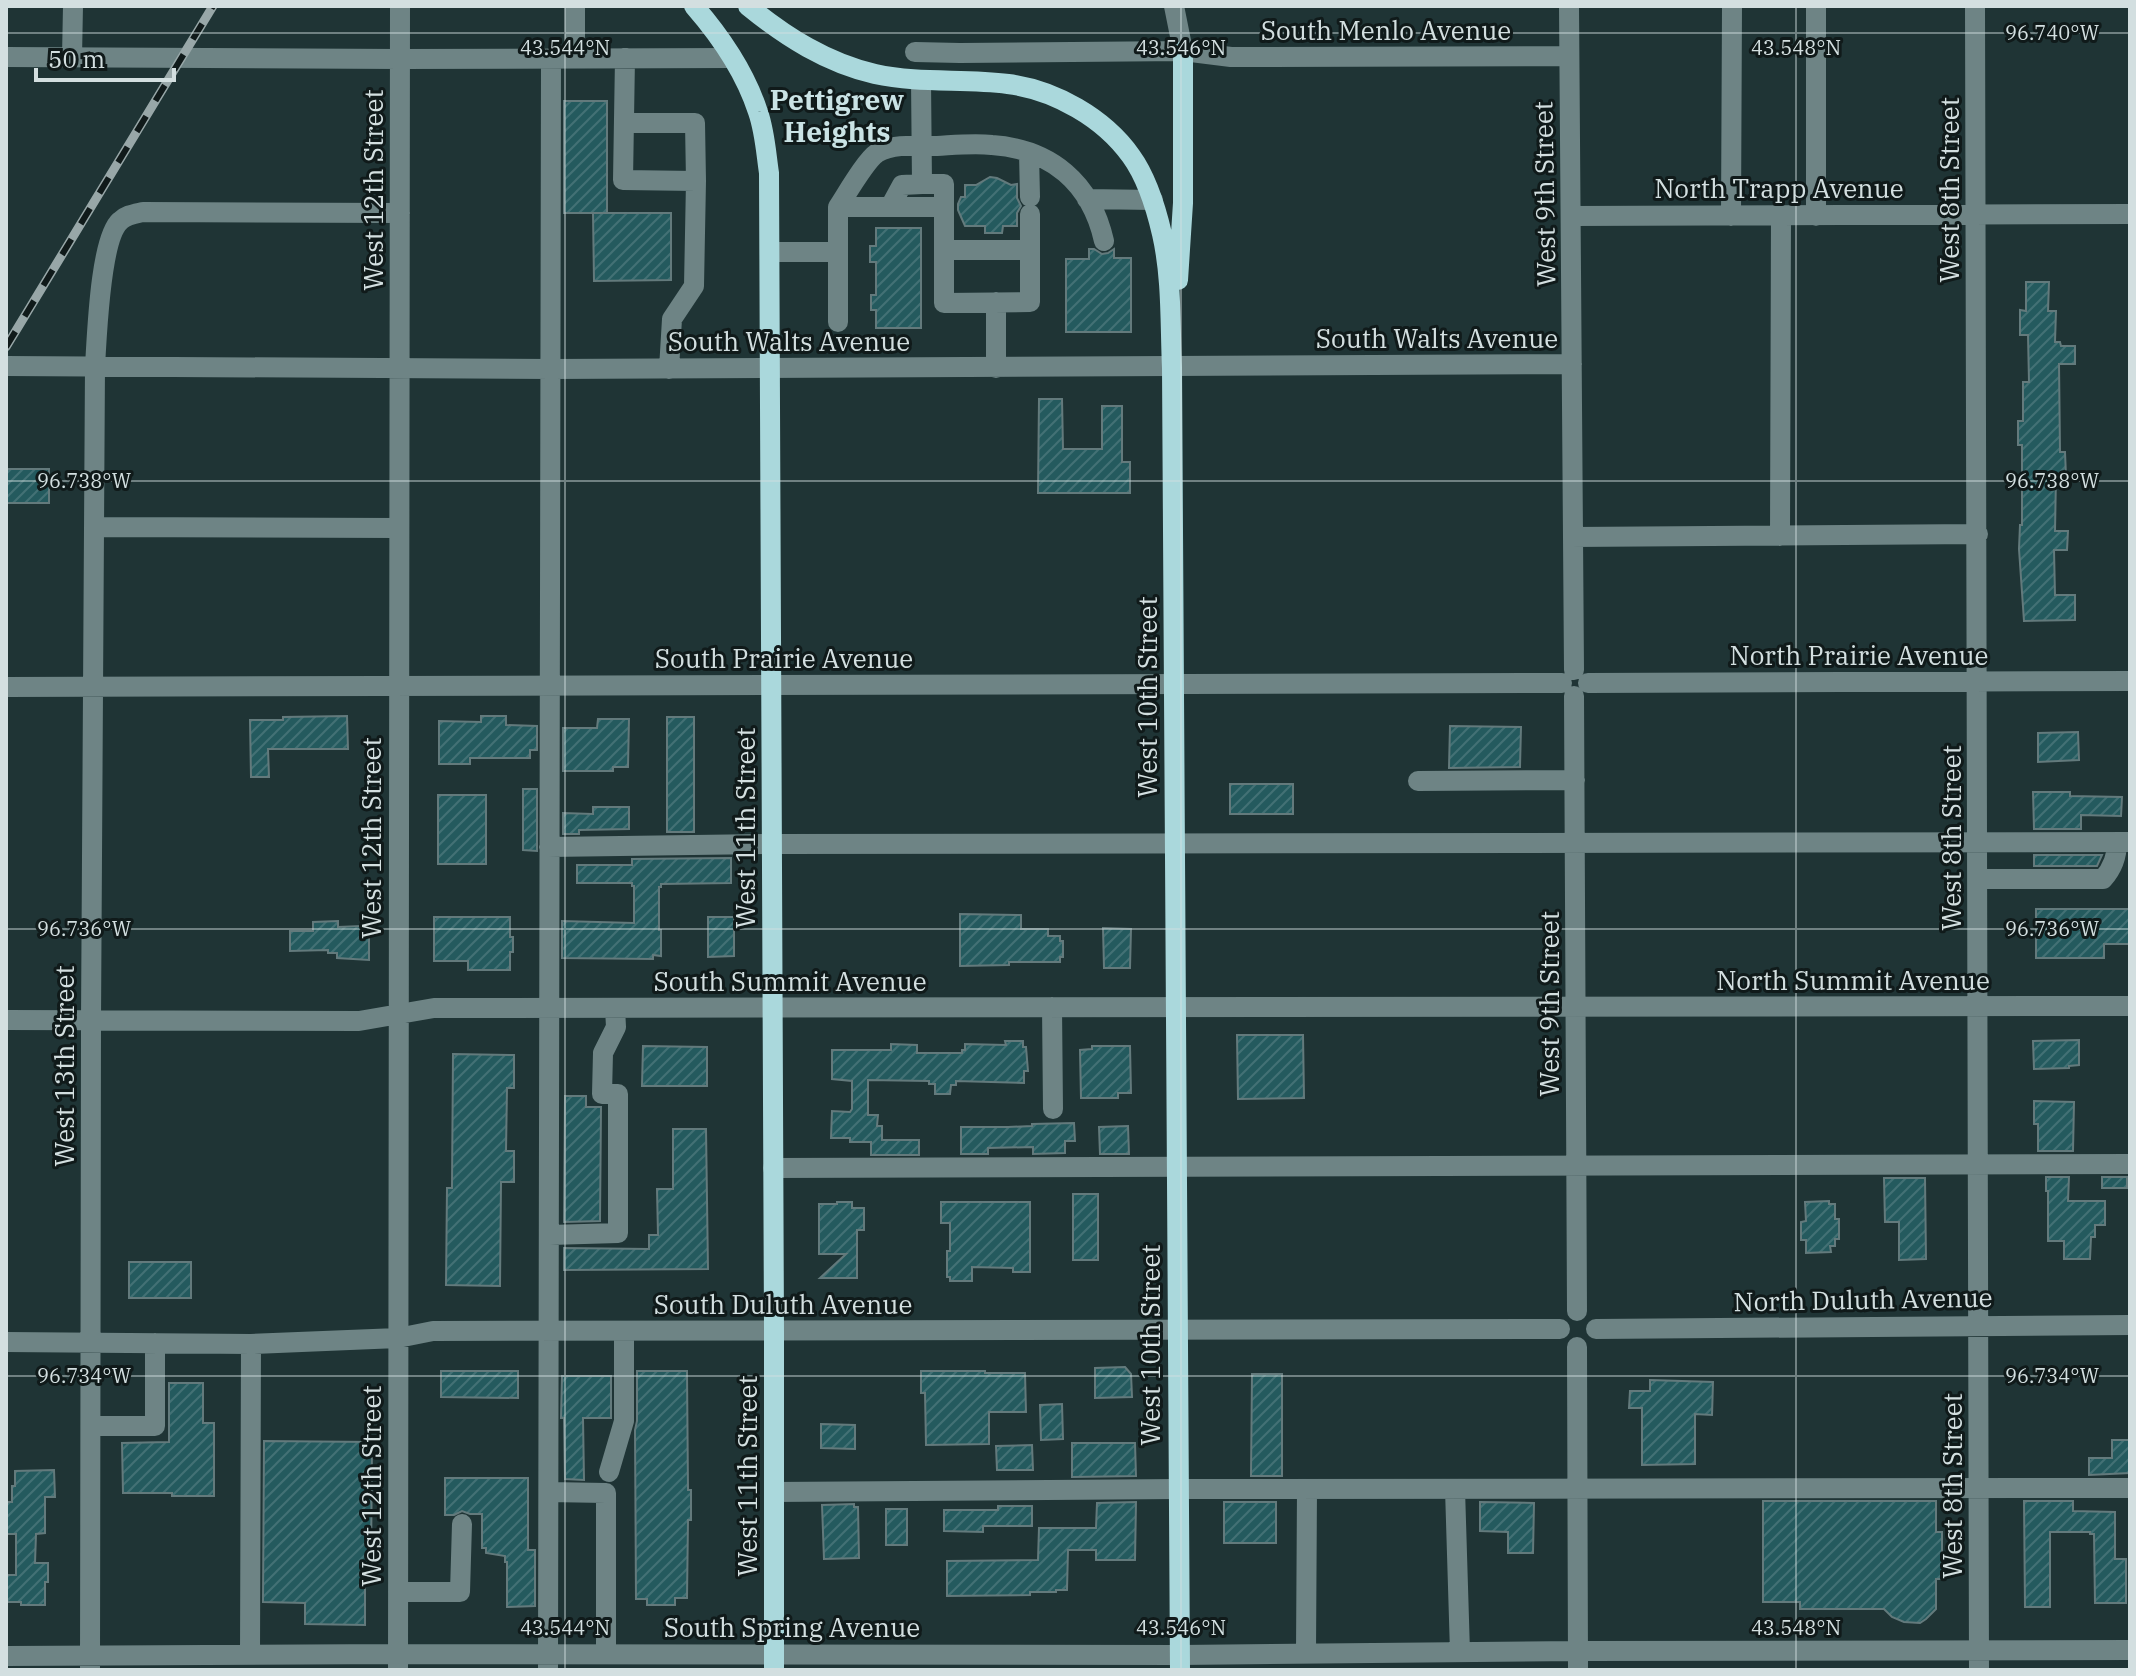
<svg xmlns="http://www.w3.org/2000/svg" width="2136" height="1676" viewBox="0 0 2136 1676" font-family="'IBM Plex Serif',serif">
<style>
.building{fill:url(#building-hatch);stroke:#637a7c;stroke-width:2}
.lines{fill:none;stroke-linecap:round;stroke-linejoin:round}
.minor{stroke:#6e8485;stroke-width:20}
.major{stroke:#aad8dc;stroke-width:20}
.rail-casing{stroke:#98a7a8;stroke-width:9}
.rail{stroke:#101a1a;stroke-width:6;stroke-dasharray:18;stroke-linecap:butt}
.ticks{fill:none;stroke:#d3dfe0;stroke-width:2;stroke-opacity:0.45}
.labels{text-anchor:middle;stroke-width:6;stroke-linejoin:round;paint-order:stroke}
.street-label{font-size:26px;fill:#d3dfe0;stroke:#101a1a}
.neighbourhood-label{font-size:28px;font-weight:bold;fill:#cae3e5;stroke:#101a1a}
.ticks-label{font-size:20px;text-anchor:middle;fill:#d3dfe0;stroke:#101a1a;stroke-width:6;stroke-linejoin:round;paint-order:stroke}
</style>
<defs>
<pattern id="building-hatch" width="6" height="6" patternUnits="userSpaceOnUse" patternTransform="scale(2)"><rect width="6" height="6" fill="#245a5e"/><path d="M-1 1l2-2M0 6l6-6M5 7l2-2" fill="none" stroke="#437175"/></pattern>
</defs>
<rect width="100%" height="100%" fill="#1f3435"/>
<path class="building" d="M564,101H607V213H564Z
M990,177L997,178L1011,185L1017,184V198L1021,206L1017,213V226H1003L1002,233H985V226H965L958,210V204L961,197H965V185H976Z
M593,213H671V280L594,281Z
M876,228H921V328H876V310H871V295H876V262H870V246H876Z
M1089,249H1094L1102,254L1108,253L1114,249V258H1131V332H1066V259H1089Z
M2026,282H2049L2048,311H2056L2055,342H2060L2061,346H2075V364H2059L2060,452H2065L2066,476H2056L2055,531H2068L2067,550H2054L2055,595H2075V620L2024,621L2019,549L2020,525H2022V445H2018V421H2023V382H2029L2028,335H2020V310L2026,311Z
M1039,399H1062L1063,449H1102V406H1122V462H1130V493H1038Z
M6,469H49V503H6Z
M347,716L348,749H268L269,777H251L250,720H283V717Z
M481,716H506V725L537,726V750H530V758H470V764H439V721L481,722Z
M667,717H694V832H667Z
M598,719H629L628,767H613V771H563V728H597Z
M1450,726L1521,727L1520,767L1449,768Z
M2078,732L2079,760L2038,762V733Z
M1230,784H1293V814H1230Z
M523,789H537V851L523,850Z
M2033,792H2070V796L2122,797L2121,816L2081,815V829H2034Z
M438,795H486V864H438Z
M593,807H629V829L579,830V834H563V813L593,814Z
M2034,855H2102L2097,866H2034Z
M731,858V883L661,884V887H659V930H661V956L653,955V959L562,958V921L634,923V886H632V883H577V865H632V859Z
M2036,909H2130V944H2104V958H2036Z
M960,914L1021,915V929H1048V936H1060V941H1063V957H1060V962H1009V965L960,966Z
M434,917H510V937H513V952H510V970H468V961H434Z
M708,917H734V956L708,957Z
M338,921V927L361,926V937H369V960L337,958V953H328V950L290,951V931H313V922Z
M1103,928L1131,929L1130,968H1104Z
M1237,1035H1303L1304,1098L1238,1099Z
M2079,1040V1065L2069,1066V1068L2034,1069L2033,1041Z
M1005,1041H1023V1047H1026L1028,1071H1024V1083L956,1081V1085H951L950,1094H935V1084H929V1081L868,1080V1115H878L877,1126H882V1140H919V1155H871V1142H850V1138H831L832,1111L850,1112L852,1109V1081L832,1079V1050H891V1044L917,1045V1053H962V1050H965V1044L1006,1045Z
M643,1046L707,1047V1086H642Z
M1092,1046H1130L1131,1093H1118V1098H1081L1080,1050L1092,1049Z
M453,1054L514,1055V1088H507L506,1151H514V1182H501L500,1286L446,1285L447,1188H452Z
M565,1096H586V1107H601L600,1221L564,1222Z
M2034,1101L2074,1102L2073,1151H2038V1124H2034Z
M1074,1123L1075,1141H1065V1153L1033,1154V1147L988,1148V1154H961V1127H1008L1032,1126V1124Z
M1128,1126L1129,1154H1100L1099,1127Z
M673,1129H706L708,1269L564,1270V1248L649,1249V1235H658L657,1189H673Z
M2046,1177H2069L2068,1201H2105V1225H2095V1237H2091L2090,1259H2064V1241H2048V1191H2046Z
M2102,1177H2127V1188H2102Z
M1884,1178H1925L1926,1259L1899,1260V1222H1885Z
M1073,1194H1098V1260H1073Z
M1829,1201V1204H1835V1219H1839V1239H1835V1246H1830L1831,1252L1806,1253V1240H1801V1222L1806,1221L1805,1202Z
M837,1202H852V1208H864V1230H857V1278H820L846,1254H819V1204H837Z
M941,1202H1030V1272H1013V1268L972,1267V1281H950V1277H947V1251H950V1223H941Z
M129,1262H191V1298H129Z
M1125,1367L1131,1374L1132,1397L1095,1398V1368Z
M441,1371H518V1398L441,1397Z
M637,1371H687L688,1490H691V1520H688L687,1598H675V1605H647V1599H636L635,1430L637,1421Z
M921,1371H985V1373H1025L1026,1412H989V1444L926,1445L925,1393H921Z
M1252,1374H1282V1476H1251Z
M562,1376H611V1418H583L584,1480L565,1479L564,1418H561Z
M1650,1380L1713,1382L1712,1415L1695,1414V1464L1642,1465V1408H1629L1630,1391H1650Z
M169,1383H203V1423H214V1496H172V1493H123L122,1443L169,1442Z
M1062,1404L1063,1439L1041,1440L1040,1405Z
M821,1424L855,1425V1449L821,1448Z
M2112,1440H2130V1473L2089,1475V1458H2112Z
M264,1441L372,1442L371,1567H365V1625L305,1624V1603L263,1602Z
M1072,1443H1135L1136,1476L1072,1477Z
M1032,1445L1033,1470H997L996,1446Z
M54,1470L55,1497H45V1533L36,1534L35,1563H48V1582H45V1605H21V1602H6V1575H16V1534H6V1502H12V1486H15V1471Z
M445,1478H528V1550H535V1606L507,1607V1562H505V1556L486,1553V1548H482V1514H470L462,1511L454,1515H445Z
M1763,1501H1936V1532H1942V1579H1936V1609L1926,1619L1920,1623L1904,1622L1892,1617L1884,1609H1800V1602H1763Z
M2024,1501H2073V1511L2115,1512V1559H2126V1603H2095L2094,1534H2090V1532H2050V1607H2025Z
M1136,1502L1135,1560H1096V1550H1068L1067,1590H1056V1592H1030V1595L947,1596V1561L1038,1560L1039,1528H1096L1097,1503Z
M1224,1502H1276V1543H1224Z
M1480,1502L1534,1503L1533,1553H1508V1532L1480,1531Z
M854,1504V1507H858L859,1558L824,1559L822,1505Z
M998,1506H1032V1526H983V1532L944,1531V1510H998Z
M886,1509H907V1545H886Z"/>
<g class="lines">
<path class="minor" d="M575,6V58
M1174,6L1183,51
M1569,6L1574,670
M1816,6V216
M1975,6L1979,1670
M915,52L960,53L1183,51L1231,57L1569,56
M6,57L400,59L732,58
M72,57L73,6
M625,58L623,180L696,181L694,286L672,319L669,369
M624,123H695L696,181
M1029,153L1030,197
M922,184H944V303L1030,302V250H944
M1087,199L1153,200
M838,207C846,195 866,160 877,153C894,143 918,146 937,146C955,145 974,143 992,145C1051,149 1091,183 1104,241
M890,207L902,185L922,184L921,80
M1030,214V250
M1572,216L2130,214
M1731,216L1732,6
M770,252H838
M838,322V207H944
M6,366L551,369L1572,364
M996,368V302
M94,527L398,528
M1780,536L1781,216
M1573,537L1978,534
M1588,683L2130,681
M6,687L1562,683
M1574,696L1577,1311
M1418,781L1575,780
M549,847L772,844L2130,842
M1978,879H2103C2113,868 2117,857 2117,842
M1052,1007L1053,1109
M6,1020L359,1021L434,1008L2130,1006
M773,1168L2130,1164
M550,1235L618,1233V1094H602L603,1053L616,1027L615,1008
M1596,1329L2130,1325
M6,1342L251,1344L398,1338L433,1331L1560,1329
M1577,1347L1578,1670
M91,1426H155V1343
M609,1472L624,1421V1331
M1455,1489L1460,1652
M549,1492L606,1493V1654
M774,1492L1178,1489L2130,1488
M398,1592H460L462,1524
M1306,1653L1307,1489
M250,1655L251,1344
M6,1656L398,1654L1180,1655L1578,1651L2130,1650
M90,1670L91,1020L95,366C97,336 100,239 120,221C126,215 134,214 143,212L400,213
M398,1670L400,6
M548,1670L551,58"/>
<path class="major" d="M694,6C721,37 745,72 758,112C765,132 766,153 769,173L774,1331V1670
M748,6C786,37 827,63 875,74C920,84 964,78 1008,84C1055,90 1104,118 1131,156C1147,178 1156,208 1162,234C1172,278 1170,324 1172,368L1180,1670
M1178,280L1183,203V51"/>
<g class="rail-casing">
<path id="rail" d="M6,347L213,6"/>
</g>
<use href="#rail" class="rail"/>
</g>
<path class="ticks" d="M565,6V1670M1181,6V1670M1796,6V1670M6,33H2130M6,481H2130M6,929H2130M6,1376H2130"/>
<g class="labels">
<g class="street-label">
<text x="1386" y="40">South Menlo Avenue</text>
<text x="1779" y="198">North Trapp Avenue</text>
<text transform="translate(374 190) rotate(-90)" y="9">West 12th Street</text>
<text transform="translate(1950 190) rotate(-90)" y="9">West 8th Street</text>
<text transform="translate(1545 194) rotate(-91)" y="9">West 9th Street</text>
<text x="1437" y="348">South Walts Avenue</text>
<text x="789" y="351">South Walts Avenue</text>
<text x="1859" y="665">North Prairie Avenue</text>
<text x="784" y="668">South Prairie Avenue</text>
<text transform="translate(1148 697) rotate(-90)" y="9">West 10th Street</text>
<text transform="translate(746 828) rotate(-90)" y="9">West 11th Street</text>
<text transform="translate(372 838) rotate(-90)" y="9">West 12th Street</text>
<text transform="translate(1952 838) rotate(-90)" y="9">West 8th Street</text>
<text x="1853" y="990">North Summit Avenue</text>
<text x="790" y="991">South Summit Avenue</text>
<text transform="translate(1550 1004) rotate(-90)" y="9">West 9th Street</text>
<text transform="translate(65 1066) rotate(-90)" y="9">West 13th Street</text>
<text transform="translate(1863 1300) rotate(-1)" y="9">North Duluth Avenue</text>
<text x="783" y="1314">South Duluth Avenue</text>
<text transform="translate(1151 1345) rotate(-90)" y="9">West 10th Street</text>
<text transform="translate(748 1476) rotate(-90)" y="9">West 11th Street</text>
<text transform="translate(372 1486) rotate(-90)" y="9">West 12th Street</text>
<text transform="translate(1953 1486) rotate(-90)" y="9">West 8th Street</text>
<text x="792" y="1637">South Spring Avenue</text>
</g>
<g class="neighbourhood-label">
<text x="837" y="110">Pettigrew<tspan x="837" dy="32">Heights</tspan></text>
</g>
</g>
<g class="ticks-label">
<text x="2052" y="40">96.740°W</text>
<text x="565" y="55">43.544°N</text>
<text x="1181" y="55">43.546°N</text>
<text x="1796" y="55">43.548°N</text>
<text x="2052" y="488">96.738°W</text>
<text x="84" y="488">96.738°W</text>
<text x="2052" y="936">96.736°W</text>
<text x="84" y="936">96.736°W</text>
<text x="84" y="1383">96.734°W</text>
<text x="2052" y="1383">96.734°W</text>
<text x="565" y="1635">43.544°N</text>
<text x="1181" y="1635">43.546°N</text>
<text x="1796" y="1635">43.548°N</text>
</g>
<rect width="2136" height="1676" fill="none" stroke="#d3dfe0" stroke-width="16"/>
<path d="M36 68v12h138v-12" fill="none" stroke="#d3dfe0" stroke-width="4"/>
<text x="48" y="68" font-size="24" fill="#d3dfe0" stroke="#101a1a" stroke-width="6" paint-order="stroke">50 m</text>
</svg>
